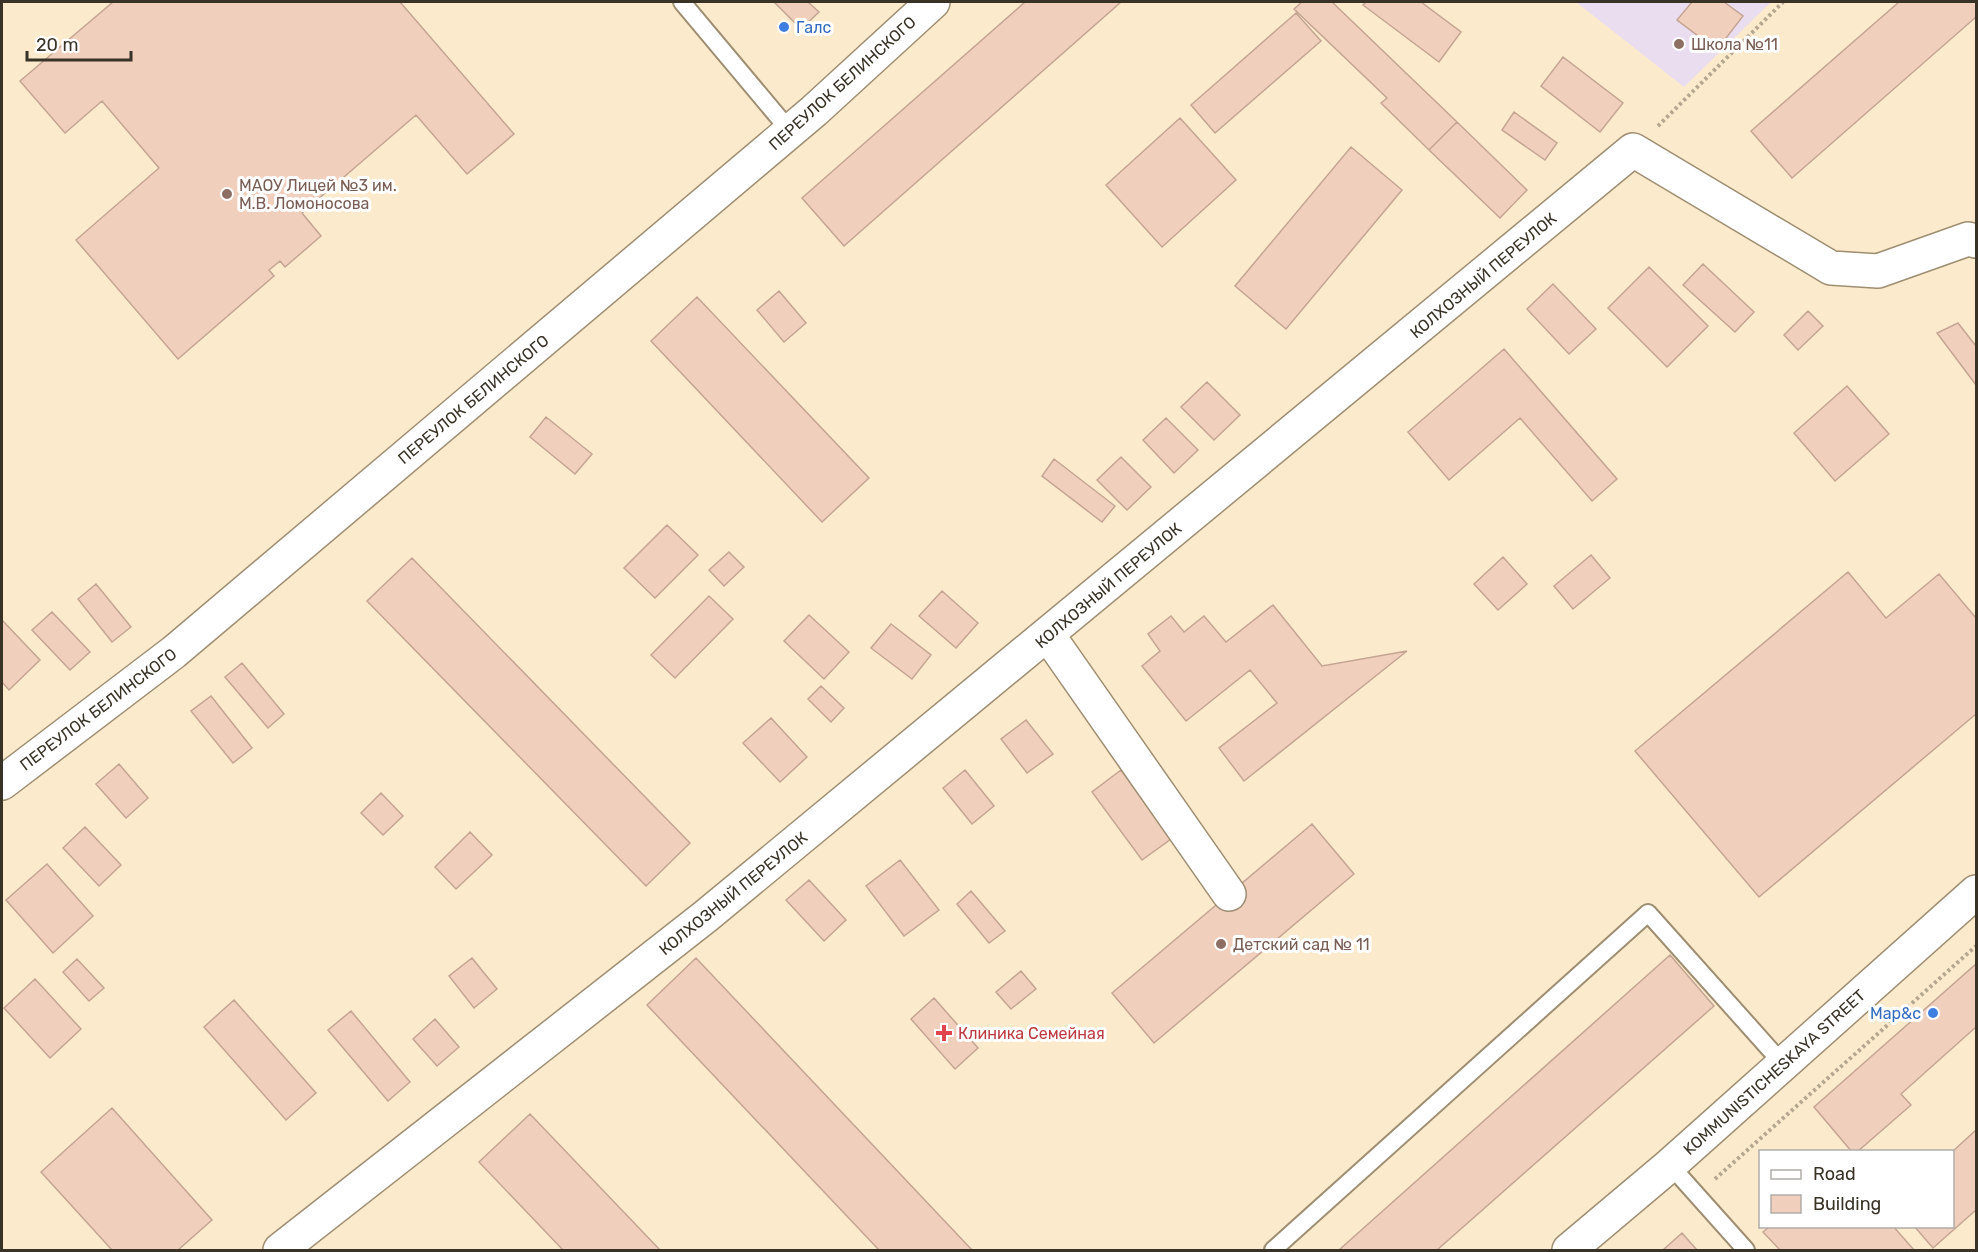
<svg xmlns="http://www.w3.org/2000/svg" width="1978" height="1252" viewBox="0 0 1978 1252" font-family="Rubik,sans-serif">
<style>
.education{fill:#ebddf0}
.building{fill:#f0cfbc;stroke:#c4a593;stroke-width:1.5}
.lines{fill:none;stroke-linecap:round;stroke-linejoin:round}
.lane-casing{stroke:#9e8e72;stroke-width:20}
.street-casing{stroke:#9e8e72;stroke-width:36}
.path{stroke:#b5a790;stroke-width:4;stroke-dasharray:3 3;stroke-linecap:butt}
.lane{stroke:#fff;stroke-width:16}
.street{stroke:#fff;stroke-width:33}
.shop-dot{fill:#3f7fe0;stroke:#fff;stroke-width:2}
.education-dot{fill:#8d6e63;stroke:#fff;stroke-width:2}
.health-dot{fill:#e0444e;stroke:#fff;stroke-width:2}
.labels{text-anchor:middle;stroke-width:6;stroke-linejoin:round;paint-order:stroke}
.shop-label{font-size:16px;fill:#366cbe;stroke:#fff;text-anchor:start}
.education-label{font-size:16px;fill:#785e54;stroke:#fff;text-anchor:start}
.street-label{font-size:16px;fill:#393327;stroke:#fff}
.health-label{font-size:16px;fill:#be3a42;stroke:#fff;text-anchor:start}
</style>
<rect width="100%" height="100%" fill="#fceacc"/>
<path class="education" d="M1576,2H1771L1684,87Z"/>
<path class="building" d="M113,2H400L514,134L467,174L416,115L302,213L321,236L285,267L280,261L269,270L274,276L178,359L76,240L159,168L102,101L65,133L20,81Z
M774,2H808L819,12L801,29Z
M1025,2H1121L844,246L802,198Z
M1302,2H1332L1457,122L1429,150L1381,103L1387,98L1294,9Z
M1366,2H1421L1461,32L1439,62L1363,5Z
M1692,2H1724L1743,16L1717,50L1677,20Z
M1899,2H1976V17L1792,178L1751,131Z
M1296,13L1321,41L1215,133L1191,105Z
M1563,57L1623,103L1600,132L1541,86Z
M1514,112L1557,143L1545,160L1502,130Z
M1180,118L1236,180L1162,247L1106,185Z
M1457,122L1527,190L1500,218L1429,150Z
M1351,147L1402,190L1286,329L1235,286Z
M1703,264L1754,312L1735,332L1683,285Z
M1649,267L1708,326L1667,367L1608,308Z
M1553,284L1596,329L1569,354L1527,309Z
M779,291L806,323L784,342L757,310Z
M697,297L869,478L822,522L651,341Z
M1808,311L1823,326L1798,350L1784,335Z
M1958,323L1976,346V385L1937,333Z
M1504,349L1617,479L1592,501L1520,418L1449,480L1408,432Z
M1207,382L1240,415L1214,440L1181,407Z
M1847,386L1889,434L1835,481L1794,433Z
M546,417L592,454L575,474L530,437Z
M1166,418L1198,450L1174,473L1143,440Z
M1121,457L1151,487L1127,510L1097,480Z
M1054,459L1115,506L1102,522L1042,476Z
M667,525L698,555L655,598L624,568Z
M729,552L744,567L724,586L709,570Z
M1591,555L1610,578L1573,609L1554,586Z
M1503,557L1527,584L1498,610L1474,584Z
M412,558L690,843L646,886L367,601Z
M1848,572L1886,618L1939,574L1976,618V714L1759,897L1635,751Z
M96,584L131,627L112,642L78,599Z
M942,591L978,623L956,648L919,616Z
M709,596L733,619L675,678L651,655Z
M1273,605L1322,666L1407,651L1244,781L1219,748L1277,703L1250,670L1186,721L1142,666L1160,651L1148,634L1171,616L1184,632L1204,616L1226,642Z
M52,612L90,652L70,670L32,630Z
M809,615L849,652L824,679L784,641Z
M2,620L40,660L9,690L2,682Z
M891,624L931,655L912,679L871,648Z
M242,663L284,714L268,728L225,677Z
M821,686L844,708L831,722L808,699Z
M211,696L252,748L233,763L191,711Z
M771,718L807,757L780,782L743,743Z
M1026,720L1053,754L1027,773L1001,739Z
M119,764L148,798L126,818L96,784Z
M965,770L994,806L972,824L943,788Z
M1121,770L1171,839L1142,860L1092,792Z
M381,793L403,816L383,835L361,813Z
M1312,824L1354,874L1154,1043L1112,993Z
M85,827L121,865L99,886L63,848Z
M470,832L492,855L456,889L435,867Z
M900,860L939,910L904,936L866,886Z
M47,864L93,916L53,953L6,900Z
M809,880L846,920L824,941L786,900Z
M971,891L1005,931L989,943L957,904Z
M1670,955L1714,1006L1437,1250H1339Z
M472,958L497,989L474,1008L449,976Z
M696,958L972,1250H879L647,1005Z
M77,959L104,988L89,1001L63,972Z
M1976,964V1027L1901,1094L1911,1105L1857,1152H1852L1814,1107Z
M1021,971L1036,989L1011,1009L996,992Z
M35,979L81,1029L50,1058L4,1008Z
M934,998L978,1048L955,1069L911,1019Z
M234,1000L316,1093L286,1120L204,1027Z
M351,1011L410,1082L388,1101L328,1030Z
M435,1019L459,1047L437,1066L413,1039Z
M112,1108L212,1220L178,1250H112L41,1172Z
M530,1114L660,1250H563L479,1162Z
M1976,1130V1210L1933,1248L1914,1226H1952V1152Z
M1770,1226H1893L1914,1250H1780L1763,1232Z
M1682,1233L1697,1250H1663Z"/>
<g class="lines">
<g class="lane-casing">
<path id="lane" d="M682,2L790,131
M1670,1165L1746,1250
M1273,1250L1648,913L1783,1064"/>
</g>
<g class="street-casing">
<path id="street" d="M1048,635L1229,894
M2,783L174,652L814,111L933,2
M280,1250L706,916L1633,150L1831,268L1878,271L1968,239L1976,241
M1569,1250L1670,1165L1976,892"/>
</g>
<path class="path" d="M1658,126L1783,2
M1715,1179L1976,946"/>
<use href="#lane" class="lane"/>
<use href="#street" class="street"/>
</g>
<g class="shop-dot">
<circle cx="784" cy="27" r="6"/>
<circle cx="1933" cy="1013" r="6"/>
</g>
<g class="education-dot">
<circle cx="1679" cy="44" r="6"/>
<circle cx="227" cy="194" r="6"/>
<circle cx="1221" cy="944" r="6"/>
</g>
<path class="health-dot" d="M941 1024h6v6h6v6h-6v6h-6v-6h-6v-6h6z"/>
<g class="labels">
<g class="shop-label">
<text x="796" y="33">Галс</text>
<text x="1921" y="1019" text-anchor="end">Мар&amp;с</text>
</g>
<g class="education-label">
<text x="1691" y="50">Школа №11</text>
<text x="239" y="191">МАОУ Лицей №3 им.<tspan x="239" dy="18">М.В. Ломоносова</tspan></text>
<text x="1233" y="950">Детский сад № 11</text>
</g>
<g class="street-label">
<text transform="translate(842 83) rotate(-42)" y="6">ПЕРЕУЛОК БЕЛИНСКОГО</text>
<text transform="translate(1483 275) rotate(-40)" y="6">КОЛХОЗНЫЙ ПЕРЕУЛОК</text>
<text transform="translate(473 399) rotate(-40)" y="6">ПЕРЕУЛОК БЕЛИНСКОГО</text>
<text transform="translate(1108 585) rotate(-40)" y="6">КОЛХОЗНЫЙ ПЕРЕУЛОК</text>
<text transform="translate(98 709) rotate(-37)" y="6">ПЕРЕУЛОК БЕЛИНСКОГО</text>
<text transform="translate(733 893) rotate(-39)" y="6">КОЛХОЗНЫЙ ПЕРЕУЛОК</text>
<text transform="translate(1774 1072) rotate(-42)" y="6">KOMMUNISTICHESKAYA STREET</text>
</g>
<g class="health-label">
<text x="958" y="1039">Клиника Семейная</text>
</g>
</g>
<rect width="1978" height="1252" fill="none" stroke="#393327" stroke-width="6"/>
<rect x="1759" y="1150" width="195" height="78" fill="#ffffff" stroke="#b0ada9" stroke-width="1.5"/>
<rect x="1771" y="1170" width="30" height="9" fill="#ffffff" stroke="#b0ada9" stroke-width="1.5"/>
<text x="1813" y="1180" font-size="18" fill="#393327">Road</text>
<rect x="1771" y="1195" width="30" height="18" fill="#f0cfbc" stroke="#b0ada9" stroke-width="1.5"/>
<text x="1813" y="1210" font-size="18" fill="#393327">Building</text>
<path d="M27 51v9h104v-9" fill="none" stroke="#393327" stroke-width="3"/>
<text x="36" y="51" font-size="18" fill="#393327" stroke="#ffffff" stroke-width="4.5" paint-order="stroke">20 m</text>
</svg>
